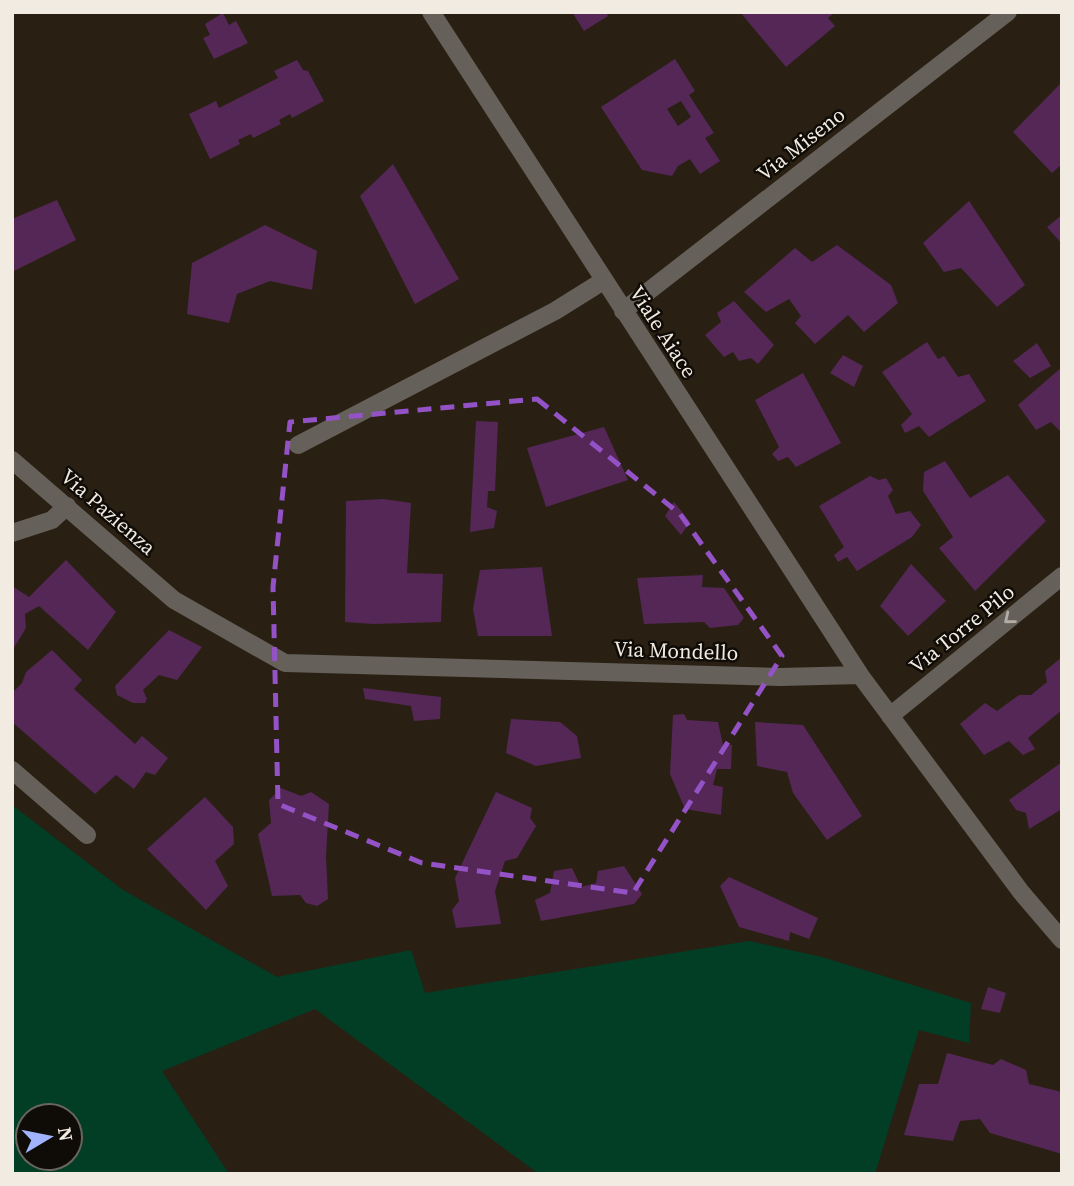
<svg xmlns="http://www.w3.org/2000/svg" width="1074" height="1186" viewBox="0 0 1074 1186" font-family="'Source Serif 4',serif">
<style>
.green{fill:#023e25;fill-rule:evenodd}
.building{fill:#542757;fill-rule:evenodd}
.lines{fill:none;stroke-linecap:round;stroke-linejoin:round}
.minor{stroke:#65615a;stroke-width:18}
.oneway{stroke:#b2ada5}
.marked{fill:none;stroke:#9352c6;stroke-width:5;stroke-dasharray:14 9;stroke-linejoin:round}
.labels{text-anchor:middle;stroke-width:5;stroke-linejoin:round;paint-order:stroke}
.street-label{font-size:21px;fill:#f1ebe2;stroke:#0f0b06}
</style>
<rect width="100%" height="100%" fill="#292013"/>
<path class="green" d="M12,805L123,890L277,977L411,950L425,993L749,941L822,957L971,1003L969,1043L919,1030L875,1174H539L315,1009L162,1071L229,1174H12ZM28,1116H70V1158H28Z"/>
<path class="building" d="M572,12H606L608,16L584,31Z
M740,12H835L828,18L835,26L786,67Z
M223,13L229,25L236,21L248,43L214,59L203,38L210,35L205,24Z
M675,59L695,91L689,95L714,133L705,138L720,161L700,174L690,159L678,166L672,176L642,170L601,107ZM681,101L691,117L678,126L667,109Z
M297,60L303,70L308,71L324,101L292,118L290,114L279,120L281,124L253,138L251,134L238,140L240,144L210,159L189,114L216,101L219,108L278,78L274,71Z
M1062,82V164L1052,173L1013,132Z
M393,164L459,279L415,304L360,196Z
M57,200L76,240L12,272V219Z
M969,201L1025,285L997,307L961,268L944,272L923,243Z
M1062,215V244L1047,227Z
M265,225L317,251L312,290L270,281L237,294L229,323L187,314L192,263Z
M837,245L891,285L898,303L864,332L848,315L815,344L795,323L801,316L789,299L766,312L744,292L795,248L812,262Z
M734,301L774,345L758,364L751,358L739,361L733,352L724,357L705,335L721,322L717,313Z
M927,342L938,359L944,356L958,377L969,374L986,401L929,437L919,426L905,433L901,425L912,414L882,372Z
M1037,343L1051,366L1030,378L1013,361Z
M843,355L863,366L854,387L830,373Z
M1062,367V433L1051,422L1036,430L1018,405Z
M803,373L841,443L796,467L788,457L778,461L772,454L779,447L755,400Z
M476,421L498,422L495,491H488L487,507L497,511L494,528L470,532Z
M604,427L628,480L546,507L527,448Z
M945,461L970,498L1008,475L1046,521L975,591L939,548L953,537L923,491L924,472Z
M870,476L879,480L886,478L893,490L888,496L896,514L910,511L921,525L912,537L857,571L847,557L838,562L834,555L844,547L819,506Z
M383,499L411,503L407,573L443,574L441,622L373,624L345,622L346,501Z
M674,502L690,522L681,535L665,516Z
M66,560L116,612L88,650L39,606L25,614L26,628L12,651V586L29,597Z
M911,564L946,601L908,636L880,606Z
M542,567L552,636H478L473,609L480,570Z
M703,575L702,587L724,588L744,618L738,625L710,628L704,622L644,624L637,578Z
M169,630L202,647L177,680L159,675L143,690L147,699L145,703H133L117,695L115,686Z
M52,650L82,680L74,689L135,744L142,736L168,758L155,775L146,772L134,789L116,775L95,794L12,722V693L22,683L26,672Z
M1062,657V710L1028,738L1035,749L1023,755L1009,741L984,755L960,724L985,703L997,711L1019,695H1031L1047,682L1045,671Z
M363,688L441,697L440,719L414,721L411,706L365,699Z
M684,714L687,720L718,722L723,745H732L731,769H717L713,785L723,787L721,815L685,809L670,774L673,715Z
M511,719L560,722L577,736L581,758L536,766L506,753Z
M755,722L803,725L862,816L827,840L793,793L787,772L757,766Z
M1062,762V809L1029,829L1026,813L1016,810L1009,800Z
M281,788L301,796L311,792L329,804L326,856L328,899L317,906L306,903L300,895L272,896L258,834L271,823L269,800Z
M496,792L532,808L530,818L536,826L517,858L505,861L495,891L501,924L456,928L452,910L459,901L455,878Z
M205,797L233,827L234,844L215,861L228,886L206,910L147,849Z
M624,866L642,894L634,904L541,921L535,900L550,893L554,871L572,868L581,887L596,883L598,871Z
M729,877L818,918L809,939L790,932L789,941L739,927L720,886Z
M988,987L1006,993L1000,1013L981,1009Z
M947,1053L993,1065L1001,1059L1026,1070L1029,1084L1062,1092V1154L990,1133L980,1119L960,1121L953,1141L904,1135L919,1084H938Z"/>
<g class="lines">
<path class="minor" d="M431,12L860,675
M623,311L1008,12
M298,445L555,311L603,281
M12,460L174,600L285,663L780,677L860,675L1021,892L1062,940
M12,533L52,520L67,506
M890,716L1062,576
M12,770L87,835"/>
</g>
<defs><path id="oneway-chevron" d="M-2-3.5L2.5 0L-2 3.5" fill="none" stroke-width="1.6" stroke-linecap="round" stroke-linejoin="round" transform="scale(1.75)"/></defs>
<use class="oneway" href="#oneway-chevron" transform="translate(1009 619) rotate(141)"/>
<path class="marked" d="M537,399L680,514L782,656L633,893L422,863L278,804L273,587L290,422Z"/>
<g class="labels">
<g class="street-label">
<text transform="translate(801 144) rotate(-38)" y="7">Via Miseno</text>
<text transform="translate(663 332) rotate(57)" y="7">Viale Aiace</text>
<text transform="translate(108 512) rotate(41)" y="7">Via Pazienza</text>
<text transform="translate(962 629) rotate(-39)" y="7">Via Torre Pilo</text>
<text transform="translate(676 651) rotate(2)" y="7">Via Mondello</text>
</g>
</g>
<rect width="1074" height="1186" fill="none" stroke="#f1ebe2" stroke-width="28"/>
<g transform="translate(49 1137) rotate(80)"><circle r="33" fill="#0f0b06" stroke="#69655e" stroke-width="2"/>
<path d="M0-5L12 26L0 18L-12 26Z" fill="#a1b3fd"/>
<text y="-10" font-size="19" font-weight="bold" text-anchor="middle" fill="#f1ebe2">N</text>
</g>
</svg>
